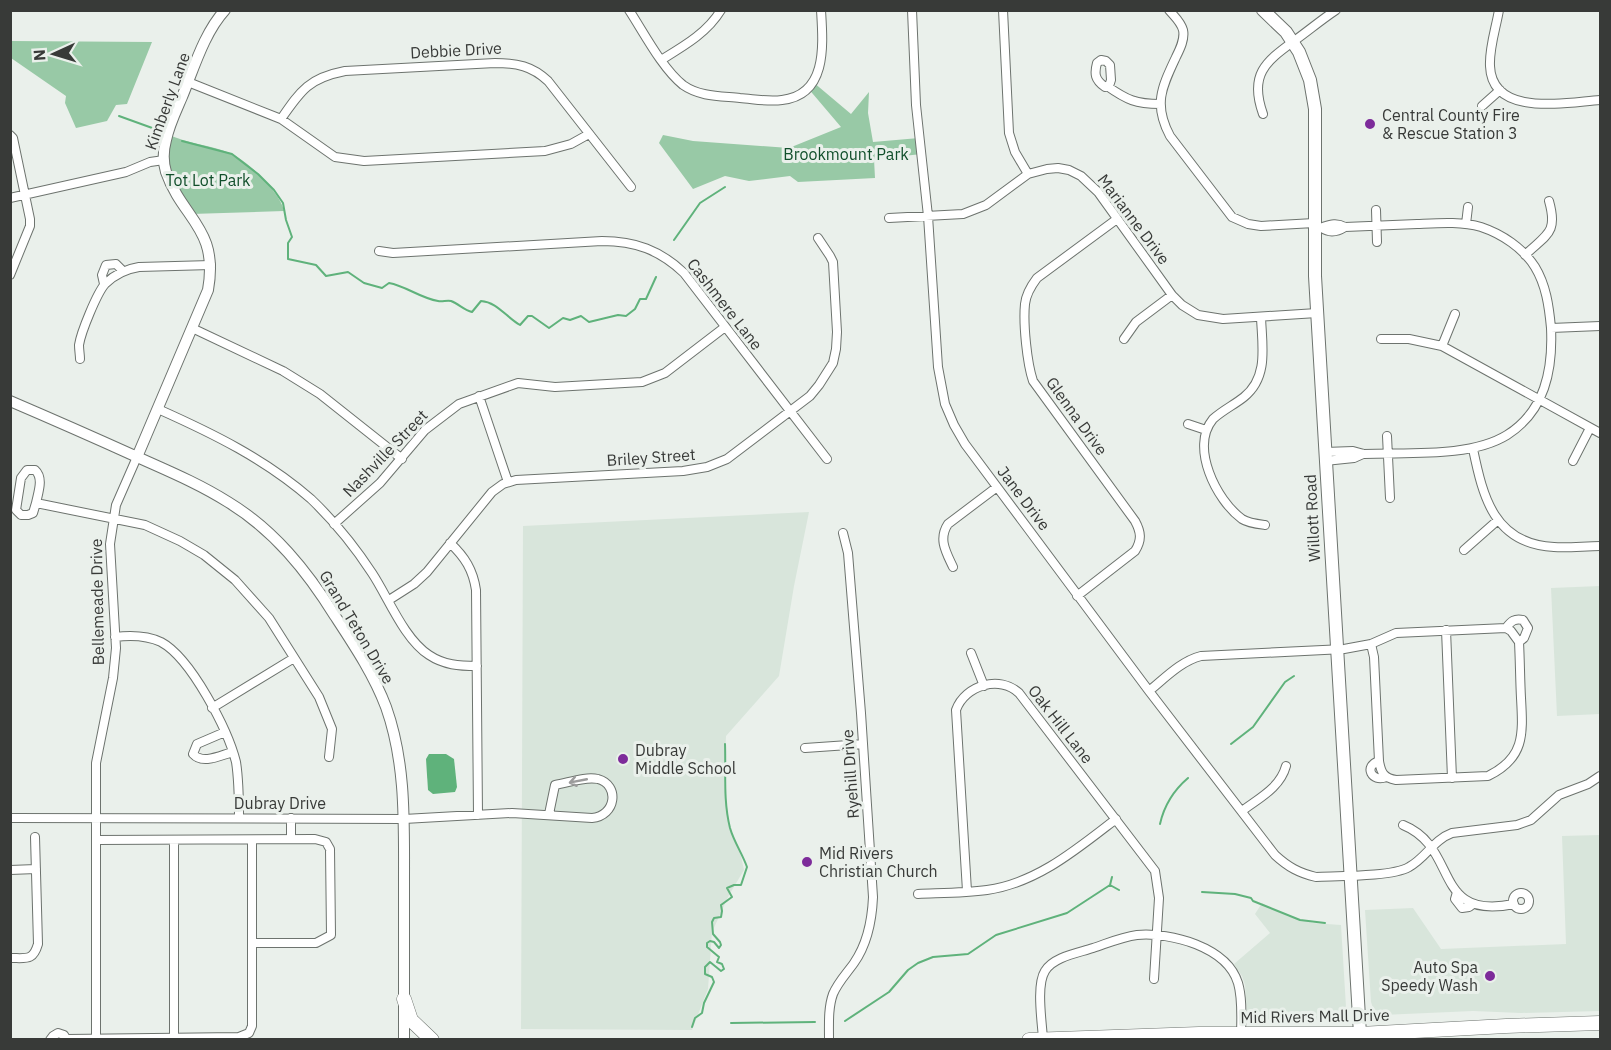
<svg xmlns="http://www.w3.org/2000/svg" width="1611" height="1050" viewBox="0 0 1611 1050" font-family="'IBM Plex Sans',sans-serif">
<style>
.built{fill:#d8e5db}
.green{fill:#98c9a6}
.water{fill:#5fb27b}
.lines{fill:none;stroke-linecap:round;stroke-linejoin:round}
.stream{stroke:#5fb27b;stroke-width:2}
.minor-casing{stroke:#6d736e;stroke-width:10}
.tertiary-casing{stroke:#6d736e;stroke-width:12}
.secondary-casing{stroke:#6d736e;stroke-width:14}
.primary-casing{stroke:#6d736e;stroke-width:15}
.minor{stroke:#fff;stroke-width:8}
.tertiary{stroke:#fff;stroke-width:10}
.secondary{stroke:#fff;stroke-width:12}
.primary{stroke:#fff;stroke-width:14}
.oneway{stroke:#9c9c9c}
.poi-dot{fill:#7d2b9a;stroke:#eaf0eb;stroke-width:2}
.labels{text-anchor:middle;stroke-width:6;stroke-linejoin:round;paint-order:stroke}
.street-label{font-size:16px;fill:#383a38;stroke:#eaf0eb}
.poi-label{font-size:16px;fill:#383a38;stroke:#eaf0eb;text-anchor:start}
.park-label{font-size:16px;fill:#114f2b;stroke:#eaf0eb}
</style>
<rect width="100%" height="100%" fill="#eaf0eb"/>
<path class="built" d="M809,512L794,586L779,676L726,736L724,783L730,831L740,852L744,870L729,895L712,932L708,989L692,1030L521,1029L523,526Z
M1600,586V714L1557,716L1551,588Z
M1600,835V1011L1521,1013L1473,1011L1382,1015L1373,1008L1371,1002L1365,910L1413,908L1441,949L1566,944L1562,836Z
M1262,903L1287,916L1313,923L1341,925L1346,1007L1344,1014L1338,1020L1252,1019L1249,1016L1247,1013L1245,985L1242,976L1234,964L1270,933L1255,914Z"/>
<path class="green" d="M11,41L152,42L127,104L116,105L107,121L76,128L65,103L66,96L11,58Z
M813,82L851,114L869,92L868,113L873,142L919,138L922,154L874,159L875,178L798,182L790,176L749,181L725,176L693,189L659,143L663,135L693,141L789,148L841,127L807,87Z
M167,134C188,144 210,145 230,153C247,160 281,193 284,211L191,214L167,174Z"/>
<path class="water" d="M429,754H446L454,759L457,787L455,792L433,794L428,790L426,759Z"/>
<g class="lines">
<path class="stream" d="M119,116L155,129
M182,141L232,154L258,174L274,190L283,203L286,220L292,237L288,243V259L316,265L326,276L348,272L364,283L382,288L389,283C406,286 420,298 438,301C442,302 447,300 451,301C459,304 464,310 472,312L481,301C497,302 506,317 520,325L528,316H532L549,328L563,318L570,320L581,316L589,322L618,315L626,316L635,309L640,299H646L656,277
M674,240L700,203L725,187
M1231,744L1253,727L1285,682L1294,676
M1160,824C1164,806 1174,790 1188,778
M1110,885L1119,890
M1202,892L1235,894L1251,898L1253,901L1300,920L1325,923
M845,1021L889,992L908,970L918,963L933,957L968,954L996,935L1067,913L1110,885L1112,877
M731,1023L815,1022
M692,1027L695,1018L702,1013L704,1003L714,982L712,977L705,974V967L710,962L721,971L724,969L722,964L717,962L719,957L707,947V943L710,941L714,942L719,948L721,945L720,942L713,934L712,922L714,918L721,917L722,911L721,905L732,897L727,888L734,885H741L747,867C742,853 734,842 730,828C723,800 726,772 725,744"/>
<g class="minor-casing">
<path id="minor" d="M629,10C644,33 662,68 683,85C700,97 721,96 740,98C754,99 768,102 782,100C828,95 823,44 821,10
M912,10L916,105L928,216L938,367L945,404L954,425L965,444L1149,691L1275,855C1288,867 1299,873 1316,877C1337,876 1392,877 1409,867C1426,858 1433,840 1452,833L1517,825L1531,820L1559,795L1588,784L1600,776
M1003,10L1009,133L1015,152L1028,174
M1169,10C1174,16 1181,22 1183,30C1185,39 1180,49 1176,57C1162,87 1153,104 1170,136L1232,217L1248,224L1261,226L1314,223
M1499,10C1496,28 1489,48 1490,66C1492,118 1567,102 1600,100
M661,60C684,46 707,33 721,10
M1101,60L1106,61L1110,65L1111,80L1109,86L1105,87C1095,80 1094,74 1097,63Z
M188,82L281,119L335,157L364,161L545,151L571,144L589,134
M1107,86C1127,100 1136,104 1160,104
M1482,106L1500,90
M1263,114C1249,75 1265,62 1294,41C1308,31 1321,20 1336,10
M281,119C301,90 309,78 345,71L495,63C517,63 532,66 548,81L631,187
M10,135L13,138L30,219V226L10,275
M10,198L126,172L150,162L164,160
M1376,210L1377,242
M889,218L963,214L986,205L1028,174L1047,169L1058,168L1069,170L1081,176L1098,192L1172,295L1182,305L1198,315L1223,319L1317,313
M1466,224L1468,207
M1322,228C1329,233 1337,232 1345,227
M1314,229C1325,228 1333,220 1345,227C1369,226 1393,225 1417,224C1438,223 1461,221 1481,227C1502,234 1523,248 1535,267C1546,285 1549,306 1551,328C1553,370 1545,411 1507,435C1470,458 1406,452 1364,454L1353,451L1325,452
M379,251L393,253L602,241C635,241 660,250 684,273L827,459
M1525,255C1547,234 1558,233 1549,201
M104,284L102,275L106,265L116,264L123,271
M1261,317C1262,345 1269,377 1244,397C1234,405 1223,410 1213,419C1190,447 1216,500 1242,519C1248,523 1257,524 1265,525
M192,328L283,371L320,394L402,459
M1551,328L1600,326
M1124,339L1136,322L1172,295
M1381,339H1409L1442,346L1600,433
M1442,346L1455,314
M80,359C80,355 79,350 79,345C81,332 97,293 105,284C114,275 126,269 139,267L211,265
M479,396L508,482
M158,409C214,434 265,459 311,499C334,521 355,547 372,573C388,597 404,639 429,655C444,665 459,666 477,666
M1188,424L1206,430
M1387,436L1390,498
M1473,449C1483,497 1494,544 1554,547C1569,548 1585,546 1600,546
M1325,461L1354,458L1363,454
M1573,461L1590,428
M36,503L33,513L28,515H21L16,510L21,478L27,470H35C44,478 38,493 36,503L145,525L180,541L204,555L235,580L269,618L319,697L332,729L329,757
M334,524L380,483L425,430L459,404L518,383L555,387L642,382L665,373L725,327
M450,543C465,557 473,570 476,590L478,815
M1464,550L1498,520
M953,567C946,552 938,539 948,524L997,487
M1077,596L1135,551C1142,540 1141,532 1135,521L1033,381C1027,363 1023,324 1025,304C1026,294 1031,286 1037,278L1117,219
M389,600L414,584L427,572L492,492L503,484L516,480L683,471L707,467L727,459L810,396L819,385L833,363L836,349L837,332L833,262L830,256L818,238
M1506,628C1511,621 1515,618 1523,620L1528,628L1524,638L1519,642
M1446,630L1452,778
M115,637C131,635 146,635 161,642C191,658 228,730 236,762C239,781 239,800 239,818
M971,653L984,686
M1149,691C1165,678 1181,661 1201,656L1344,649L1371,644L1396,633L1506,628L1511,631L1519,642C1520,661 1520,679 1521,698C1523,734 1525,758 1488,776L1396,780C1384,778 1381,773 1379,761L1374,657L1371,644
M212,708L294,658
M225,732L197,744L193,754C203,765 221,755 233,752
M805,748L863,744
M1379,761C1363,766 1372,783 1386,777
M1242,811C1259,798 1280,788 1286,766
M10,818L404,819L512,813L592,818C616,816 620,785 598,779C585,776 568,783 555,785L549,814
M1403,825C1460,848 1431,921 1514,904
M291,839V818
M96,840L315,839L326,842L330,849L331,935L316,943H252
M174,840V1037
M10,870L36,869
M967,891L956,710C965,685 1000,675 1019,693L1155,871L1159,898L1154,979
M1457,892L1455,899L1462,908L1469,907L1473,904
M1513 901a8 8 0 1 1 16 0a8 8 0 1 1-16 0Z
M918,894C941,893 965,893 987,890C1037,883 1077,849 1116,819
M10,958C27,958 33,961 38,944L35,837
M96,1037V763L113,678L116,648L110,544L116,505L137,457
M67,1039L239,1037L249,1033L252,1026V840
M1043,1039C1042,1022 1036,985 1045,971C1053,957 1078,953 1093,948C1108,943 1122,937 1137,935C1171,932 1227,947 1238,983C1243,1000 1241,1021 1241,1038
M50,1040L53,1036L58,1033L64,1035L67,1040
M829,1040C829,1024 828,1008 833,994C838,982 847,973 854,963C868,943 872,920 873,897L861,713L848,553L843,533"/>
</g>
<g class="tertiary-casing">
<path id="tertiary" d="M10,401C52,419 93,437 135,456C166,470 198,483 228,502C274,530 307,571 335,616C354,645 374,675 386,707C406,763 404,822 404,881C404,934 404,987 404,1040
M137,457L208,290C219,228 183,220 166,172C163,162 163,151 166,140C169,125 176,111 182,97C194,68 204,33 225,10"/>
</g>
<g class="secondary-casing">
<path id="secondary" d="M1263,10L1286,32L1299,52L1310,80L1315,109V276L1360,1034"/>
</g>
<g class="primary-casing">
<path id="primary" d="M404,999L411,1020L432,1040
M1029,1040L1199,1034H1360L1506,1026L1600,1023"/>
</g>
<use href="#minor" class="minor"/>
<use href="#tertiary" class="tertiary"/>
<use href="#secondary" class="secondary"/>
<use href="#primary" class="primary"/>
</g>
<defs><path id="oneway-shaft" d="M-6 0H5M1.5-3L5.5 0L1.5 3" fill="none" stroke-width="1.6" stroke-linecap="round" stroke-linejoin="round" transform="scale(1.5)"/></defs>
<use class="oneway" href="#oneway-shaft" transform="translate(578 781) rotate(169)"/>
<g class="poi-dot">
<circle cx="1370" cy="124" r="6"/>
<circle cx="623" cy="759" r="6"/>
<circle cx="807" cy="862" r="6"/>
<circle cx="1490" cy="976" r="6"/>
</g>
<g class="labels">
<g class="street-label">
<text transform="translate(456 50) rotate(-3)" y="6">Debbie Drive</text>
<text transform="translate(167 101) rotate(-70)" y="6">Kimberly Lane</text>
<text transform="translate(1134 219) rotate(53)" y="6">Marianne Drive</text>
<text transform="translate(725 304) rotate(52)" y="6">Cashmere Lane</text>
<text transform="translate(1077 416) rotate(54)" y="6">Glenna Drive</text>
<text transform="translate(385 453) rotate(-46)" y="6">Nashville Street</text>
<text transform="translate(651 457) rotate(-4)" y="6">Briley Street</text>
<text transform="translate(1024 498) rotate(53)" y="6">Jane Drive</text>
<text transform="translate(1312 518) rotate(-93)" y="6">Willott Road</text>
<text transform="translate(97 602) rotate(-91)" y="6">Bellemeade Drive</text>
<text transform="translate(357 627) rotate(59)" y="6">Grand Teton Drive</text>
<text transform="translate(1061 724) rotate(52)" y="6">Oak Hill Lane</text>
<text transform="translate(850 774) rotate(-94)" y="6">Ryehill Drive</text>
<text x="280" y="809">Dubray Drive</text>
<text transform="translate(1315 1016) rotate(-1)" y="6">Mid Rivers Mall Drive</text>
</g>
<g class="poi-label">
<text x="1382" y="121">Central County Fire<tspan x="1382" dy="18">&amp; Rescue Station 3</tspan></text>
<text x="635" y="756">Dubray<tspan x="635" dy="18">Middle School</tspan></text>
<text x="819" y="859">Mid Rivers<tspan x="819" dy="18">Christian Church</tspan></text>
<text x="1478" y="973" text-anchor="end">Auto Spa<tspan x="1478" dy="18">Speedy Wash</tspan></text>
</g>
<g class="park-label">
<text x="846" y="160">Brookmount Park</text>
<text x="208" y="186">Tot Lot Park</text>
</g>
</g>
<rect width="1611" height="1050" fill="none" stroke="#383a38" stroke-width="24"/>
<g transform="translate(54 54) rotate(266)" stroke="#eaf0eb" stroke-width="4.5" paint-order="stroke">
<path d="M0-4.5L10 22L0 15L-10 22Z" fill="#383a38"/>
<text y="-9" font-size="16" font-weight="bold" text-anchor="middle" fill="#383a38">N</text>
</g>
</svg>
